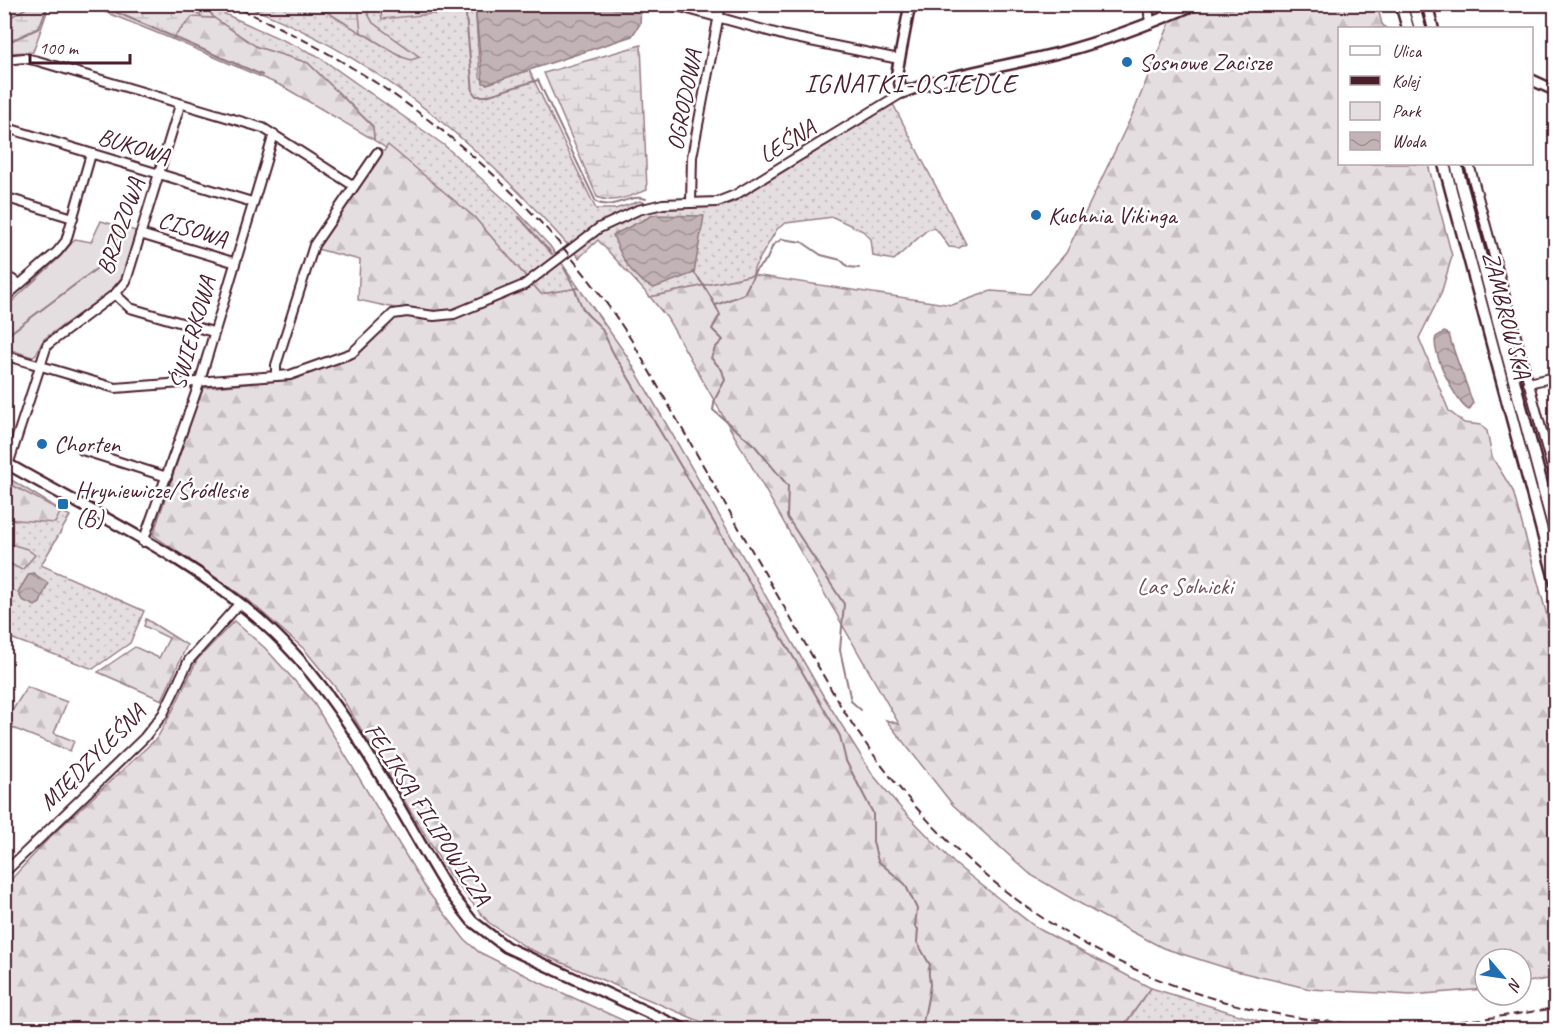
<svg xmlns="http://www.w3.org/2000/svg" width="1560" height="1034" viewBox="0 0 1560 1034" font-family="Caveat,sans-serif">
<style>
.grass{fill:url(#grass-dots);stroke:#987e86;stroke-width:1.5}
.forest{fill:url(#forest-firs);stroke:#987e86;stroke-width:1.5}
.wetland{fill:url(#wetland-marsh);stroke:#987e86;stroke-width:1.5}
.park{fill:#e5dee0;stroke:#987e86;stroke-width:1.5}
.water{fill:url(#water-waves);stroke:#91787e;stroke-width:1.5}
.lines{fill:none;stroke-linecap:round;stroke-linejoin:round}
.stream{stroke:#91787e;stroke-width:2}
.minor-casing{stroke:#4a1f2b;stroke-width:12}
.tertiary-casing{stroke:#4a1f2b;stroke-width:14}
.secondary-casing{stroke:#4a1f2b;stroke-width:15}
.minor{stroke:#fff;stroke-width:8}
.tertiary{stroke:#fff;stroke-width:9}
.secondary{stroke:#fff;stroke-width:10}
.rail{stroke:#4a1f2b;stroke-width:2;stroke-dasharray:9 4.5;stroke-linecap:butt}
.poi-dot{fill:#1f6fb2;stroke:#fff;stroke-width:2}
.labels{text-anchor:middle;stroke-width:5;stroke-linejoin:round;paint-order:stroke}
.poi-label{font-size:24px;fill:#4a1f2b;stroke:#fff;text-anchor:start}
.street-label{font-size:24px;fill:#4a1f2b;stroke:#fff}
.park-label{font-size:24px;fill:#714f58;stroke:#fff}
.quarter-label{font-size:27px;letter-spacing:1.5px;fill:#4a1f2b;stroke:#fff}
</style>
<defs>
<pattern id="grass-dots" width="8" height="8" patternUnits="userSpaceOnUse" patternTransform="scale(1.5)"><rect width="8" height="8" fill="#e5dee0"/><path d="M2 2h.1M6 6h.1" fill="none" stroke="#c6bec0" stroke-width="1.8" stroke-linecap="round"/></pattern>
<pattern id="forest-firs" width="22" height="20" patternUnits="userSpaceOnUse" patternTransform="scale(1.5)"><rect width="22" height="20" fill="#e5dee0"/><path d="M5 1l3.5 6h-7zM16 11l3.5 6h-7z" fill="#c6bec0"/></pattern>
<pattern id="wetland-marsh" width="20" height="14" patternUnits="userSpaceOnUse" patternTransform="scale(1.5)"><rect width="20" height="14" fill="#e5dee0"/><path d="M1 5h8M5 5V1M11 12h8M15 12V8" fill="none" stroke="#c6bec0"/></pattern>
<pattern id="water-waves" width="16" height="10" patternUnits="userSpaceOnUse" patternTransform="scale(1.5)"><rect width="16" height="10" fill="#c1b3b6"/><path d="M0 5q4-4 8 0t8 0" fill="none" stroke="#9f9194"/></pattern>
</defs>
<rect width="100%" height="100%" fill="#fff"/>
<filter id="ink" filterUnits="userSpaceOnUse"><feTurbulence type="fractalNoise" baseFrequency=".0167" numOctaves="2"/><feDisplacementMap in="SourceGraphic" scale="12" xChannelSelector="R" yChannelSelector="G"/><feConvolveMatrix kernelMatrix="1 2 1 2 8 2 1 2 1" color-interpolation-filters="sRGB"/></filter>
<g filter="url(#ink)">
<path class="grass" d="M243,5H316L402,57H419L373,23L363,5H475L480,77L487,84L529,70L596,209H615L640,201L656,209L719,207L734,202L893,104L966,244L959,248L949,247L938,231L933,228L927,230L894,260L873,256L871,239L863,231L833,217L786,223L777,229L754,268L753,275L650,297L598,240L579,258C487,150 377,55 243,5Z
M207,6L316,55L444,145L514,208L550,246L579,288L541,294L474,217L388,146L386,148L374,140L373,126L308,63L257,47L214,18Z
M5,476L70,516L41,565L144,611L130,643L93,669L5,636L8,619L5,614Z
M1151,988L1282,1028L1281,1030H1121Z"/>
<path class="forest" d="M316,5H363L373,23L420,57L411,60L402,57Z
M1177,5H1377L1382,24L1386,28H1340V164H1428L1452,256L1441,294L1419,338L1449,411L1464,423L1481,425L1487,431L1492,457L1513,491L1552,634L1555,651V978L1521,983V959H1485V989L1411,995L1310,989L1236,971L1163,948L1100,915L1031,875L953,805L886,720L899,724L667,318L650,297L753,275L952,305L991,291L1030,294L1066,253L1134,111Z
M192,17L214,18L257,47L308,63L373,127L374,140L282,86L172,39Z
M388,145L474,217L541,294L579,288L627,356L824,697L873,775L900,807L955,864L1007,905L1037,928L1151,988L1121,1029H718L527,948L488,922L450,876L336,688L304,649L247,599L153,535L202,388L289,380L357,356L404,310L358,300L360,260L317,249Z
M4,481L61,511L55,523L5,519Z
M4,542L27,549L35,555L22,570L5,561Z
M146,619L187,645L162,700L98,672L135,647L159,658L169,638L144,626Z
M234,621L265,648L312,700L428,892L465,940L479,952L541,983L642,1029H5V886L51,836L157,738L173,710L197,660Z
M27,687L67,702L54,733L74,741L70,751L5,725V709L12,711Z"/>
<path class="wetland" d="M5,4L44,5L47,12L33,52L5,53Z
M88,5H205L214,18L192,17L172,39Z
M316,5H358L361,33Z
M641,45L647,190C632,195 613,205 597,197L544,73Z"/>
<path class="park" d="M380,5H452V12L382,19Z
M101,221L136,231L122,279L111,291L44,339L36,354L32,357L5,348V308L60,257L75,239L91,242Z"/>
<path class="water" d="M641,5L640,24L632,36L487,84L483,83L475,5Z
M653,215L704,216L694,273L654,288C633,280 620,255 613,235Z
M1444,332L1449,334C1455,359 1466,380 1473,404L1469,410C1456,404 1430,349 1436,337Z
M33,573L48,583L40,603L35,606L22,600L18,592L29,574Z"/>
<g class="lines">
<path class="stream" d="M97,4L262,75
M167,4L189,7L201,16
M465,4L473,92L476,96H486L538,80L596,202C614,211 630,193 646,199
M57,5V4
M4,21L33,4
M4,44L39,28L46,10
M519,217L552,254
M564,268C572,281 577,294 582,307C586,316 596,321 601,328C609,341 611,353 621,365L840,736L846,761L873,813V842L878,861L905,884L917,909L915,926L918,929L917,942L930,965C927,973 930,977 930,985C928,1000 925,1014 921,1030
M693,272C701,279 715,304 720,315L712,329L723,340L715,348L711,358L722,370L725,380L715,399L713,410L755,446L788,486L787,517L844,604L840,650L851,701L861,710
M716,305L744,294L756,270L767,259L773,245L782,239L802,242L821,255L841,260L848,267L859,268
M5,337L108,260L120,231"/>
<g class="minor-casing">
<path id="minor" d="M1148,4L1150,24
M677,6L786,36L899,59
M4,60L24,58L38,61L263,128L354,186
M4,127L252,202
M1469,164L1556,483
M4,197L73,218
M691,203L692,157L721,4
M140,234L233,262
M4,275L20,284
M115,294L130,308L213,332
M4,298L57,252L66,241L91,154
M4,355L115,388L290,375L352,353L393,314L407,312L434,316L454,314L524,285L599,228L638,210L663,204L717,202L735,195L902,93
M276,376V365L314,245L377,153
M1528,383L1556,377
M82,450L167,477
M8,465L47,345L115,294L126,281L180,105
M143,542L199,384L274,134
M4,873L144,738L163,714L189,660L239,604"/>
</g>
<g class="tertiary-casing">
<path id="tertiary" d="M910,4L897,72L902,93C953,73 1009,66 1062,52C1108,40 1152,23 1196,4
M1427,4L1433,28
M1532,80L1556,91
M4,462C94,514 199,561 274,633C348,704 394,802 447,889L472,921L506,947L686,1030"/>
</g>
<g class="secondary-casing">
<path id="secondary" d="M1401,4L1408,28
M1413,4L1420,28
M1444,164L1556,583
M1456,164L1556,537"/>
</g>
<use href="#minor" class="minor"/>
<use href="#tertiary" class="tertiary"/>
<use href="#secondary" class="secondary"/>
<path class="rail" d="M228,4C395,75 534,188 632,341L839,703C958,898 1154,1020 1384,1025C1442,1026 1499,1017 1556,1008"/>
</g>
</g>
<g class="poi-dot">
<circle cx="1127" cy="62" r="6"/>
<circle cx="1036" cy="215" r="6"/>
<circle cx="42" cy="444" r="6"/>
<rect x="57" y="498" width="12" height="12" rx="3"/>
</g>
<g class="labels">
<g class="poi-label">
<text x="1139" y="70">Sosnowe Zacisze</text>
<text x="1048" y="223">Kuchnia Vikinga</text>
<text x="54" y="452">Chorten</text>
<text x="75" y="498">Hryniewicze/Śródlesie<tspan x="75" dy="28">(B)</tspan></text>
</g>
<g class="street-label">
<text transform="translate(684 100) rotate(-79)" y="8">OGRODOWA</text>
<text transform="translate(787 141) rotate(-31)" y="8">LEŚNA</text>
<text transform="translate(134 146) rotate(17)" y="8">BUKOWA</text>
<text transform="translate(120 226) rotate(-71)" y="8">BRZOZOWA</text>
<text transform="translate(193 229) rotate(17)" y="8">CISOWA</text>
<text transform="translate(1507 315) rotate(75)" y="8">ZAMBROWSKA</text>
<text transform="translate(192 333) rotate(-74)" y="8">ŚWIERKOWA</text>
<text transform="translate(92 757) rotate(-45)" y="8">MIĘDZYLEŚNA</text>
<text transform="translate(428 814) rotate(57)" y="8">FELIKSA FILIPOWICZA</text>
</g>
<g class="park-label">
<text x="1185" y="594">Las Solnicki</text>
</g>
<g class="quarter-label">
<text x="911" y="92">IGNATKI-OSIEDLE</text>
</g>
</g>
<rect width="1560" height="1034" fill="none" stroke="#fff" stroke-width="24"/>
<rect x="12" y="12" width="1536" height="1010" fill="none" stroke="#4a1f2b" stroke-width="2" filter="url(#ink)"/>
<rect x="1338" y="27" width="195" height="138" fill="#ffffff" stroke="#b7a5aa" stroke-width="1.5"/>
<rect x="1350" y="46" width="30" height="9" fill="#ffffff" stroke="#b7a5aa" stroke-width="1.5"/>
<text x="1392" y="57" font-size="18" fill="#4a1f2b">Ulica</text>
<rect x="1350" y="76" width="30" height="9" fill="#4a1f2b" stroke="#b7a5aa" stroke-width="1.5"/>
<text x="1392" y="87" font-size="18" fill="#4a1f2b">Kolej</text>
<rect x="1350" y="102" width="30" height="18" fill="#e5dee0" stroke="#b7a5aa" stroke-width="1.5"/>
<text x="1392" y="117" font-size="18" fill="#4a1f2b">Park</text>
<rect x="1350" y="132" width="30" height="18" fill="url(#water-waves)" stroke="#b7a5aa" stroke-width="1.5"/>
<text x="1392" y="147" font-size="18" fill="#4a1f2b">Woda</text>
<g transform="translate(1503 977) rotate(119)"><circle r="28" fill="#ffffff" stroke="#b7a5aa" stroke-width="1.5"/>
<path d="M0-4.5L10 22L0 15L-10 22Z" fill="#1f6fb2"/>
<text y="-9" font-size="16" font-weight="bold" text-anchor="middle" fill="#4a1f2b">N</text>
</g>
<path d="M30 54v9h100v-9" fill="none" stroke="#4a1f2b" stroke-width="3"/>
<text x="39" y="54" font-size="18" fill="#4a1f2b" stroke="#ffffff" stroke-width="4.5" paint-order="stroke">100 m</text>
</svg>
